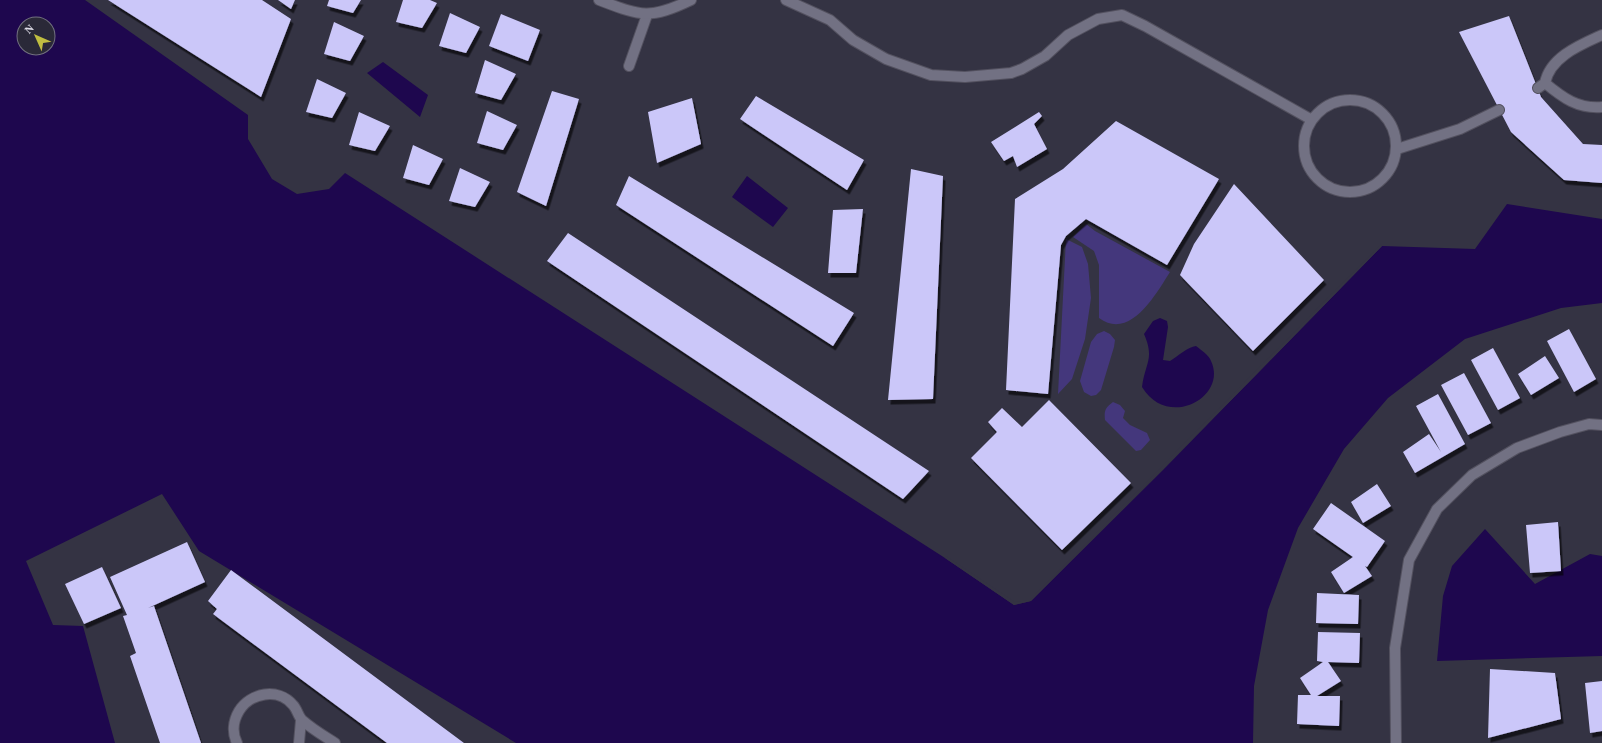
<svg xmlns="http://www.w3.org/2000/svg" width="1602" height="743" viewBox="0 0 1602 743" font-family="'Times New Roman',serif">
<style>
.green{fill:#44377c}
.water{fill:#1e074e;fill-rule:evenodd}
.pier{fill:#343343}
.building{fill:#cbc7f9;filter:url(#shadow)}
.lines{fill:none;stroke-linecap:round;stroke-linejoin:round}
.lane-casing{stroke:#53515f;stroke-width:12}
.street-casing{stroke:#53515f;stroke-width:12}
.lane{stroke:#727183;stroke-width:10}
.street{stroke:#727183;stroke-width:10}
</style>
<defs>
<filter id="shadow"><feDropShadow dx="2.5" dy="4.5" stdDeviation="0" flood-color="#0009"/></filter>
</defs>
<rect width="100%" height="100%" fill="#343343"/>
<path class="green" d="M1086,224L1095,231L1170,272C1156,294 1130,341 1099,318V265L1094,251L1073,237Z
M1066,239L1082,247L1088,264L1091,298L1085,339L1072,379L1058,394Z
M1104,331L1110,334L1115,340L1114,347L1101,390L1096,395L1091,396L1084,392L1080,381L1091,342L1097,334Z
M1113,402L1120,405L1125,411L1123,418L1130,425L1147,433L1150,440L1141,450L1136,451L1105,420C1104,411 1105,408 1113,402Z"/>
<path class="water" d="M0,0H85L248,115V139L272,179L297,194L329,189L345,173L945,558L1014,605L1031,601L1163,470L1382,246L1475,249L1507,204L1602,219V303L1561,308L1465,339L1388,398L1344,449L1298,528L1268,610L1254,686L1253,743H516L199,551L162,494L26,561L53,625L83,626L115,743H0ZM24,24H48V48H24Z
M383,62L428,95L420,117L367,73Z
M747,176L788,208L773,227L732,197Z
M1160,318L1167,321L1168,327L1163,360L1170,361C1178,356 1188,347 1196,346C1201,350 1209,355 1211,361C1228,397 1168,430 1142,387C1145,363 1155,359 1144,334L1153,321Z
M1485,529L1535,584L1590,554L1602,556V656L1437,661L1443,596L1452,566Z"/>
<path class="pier" d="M1381,244L1382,246L1256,375L1031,601L1014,605L945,558L946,556L1015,602L1030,600Z"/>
<path class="building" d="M108,0H262L291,19L261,97Z
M278,0H295L291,9Z
M329,0H361L353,13L327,6Z
M403,0H430L437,3L422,28L396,22Z
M450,13L480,27L466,53L439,46Z
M501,14L540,30L528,61L489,46Z
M1509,16L1541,97L1583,144L1602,145V183L1564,180L1511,132L1459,32Z
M334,22L364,36L350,61L324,54Z
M485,60L516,74L501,100L475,93Z
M317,79L346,93L332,118L306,112Z
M552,91L579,99L546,206L517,192Z
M756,96L864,160L847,190L740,119Z
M692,98L701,144L657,163L648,112Z
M487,111L517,125L503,150L477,143Z
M359,112L390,126L375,151L349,145Z
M1039,112L1042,116L1034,124L1047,149L1017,167L1013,156L1004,161L991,142Z
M1116,121L1219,179L1167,265L1086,219L1066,236L1061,245L1048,394L1006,390L1015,199L1063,169Z
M413,145L443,159L429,185L403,178Z
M460,168L490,182L475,207L449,201Z
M911,169L943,176L933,399L888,400Z
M629,176L854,313L833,346L616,205Z
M1234,184L1324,280L1253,351L1180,275L1194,244Z
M863,209L856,273H828L833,210Z
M568,233L929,471L903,499L547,261Z
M1569,329L1596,379L1574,392L1547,341Z
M1493,348L1520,398L1498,410L1471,360Z
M1545,356L1559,378L1531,395L1518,374Z
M1464,373L1491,423L1468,435L1441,385Z
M1438,394L1465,444L1415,473L1403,452L1429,434L1441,452L1416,406Z
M1049,400L1131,483L1062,550L971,458L997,432L988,422L1002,408L1022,427Z
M1377,484L1391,506L1363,523L1351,502Z
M1331,503L1385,541L1367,567L1365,566L1372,576L1344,593L1331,572L1353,557L1313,529Z
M1558,522L1561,571L1530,573L1526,525Z
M187,542L205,582L148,608L154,606L201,743H160L130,656L136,653L123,616L127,615L110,577Z
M102,567L121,608L84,624L65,584Z
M231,570L464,743H387L213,614L217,609L208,601Z
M1317,593L1359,595L1358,624L1316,623Z
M1318,632L1360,633L1359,663L1328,662L1341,681L1317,696H1340L1339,726L1297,724L1298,695H1311L1300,678L1323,662L1317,661Z
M1490,669L1555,673L1561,719L1488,738Z
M1602,681V731L1590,733L1585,683Z"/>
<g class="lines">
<g class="lane-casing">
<path id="lane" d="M629,66L647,15
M1545,83C1550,57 1580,45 1602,35
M1538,88L1545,83C1563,98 1578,109 1602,107
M1397,149L1460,129L1499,110"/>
</g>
<g class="street-casing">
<path id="street" d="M599,0C641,16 649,20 691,0
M786,0L830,20L853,40L886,59L931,75L965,77L1011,73L1022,69L1045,56L1068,35L1098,19L1122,15L1145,26L1312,120
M1304 146a46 46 0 1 1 92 0a46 46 0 1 1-92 0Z
M237,743C232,733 233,721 239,711C250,693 278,687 293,705C297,709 298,716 302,720C312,729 324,736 335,743
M299,743L301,720
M1396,743L1395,648L1409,560L1437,509L1472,475L1517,448L1560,432L1589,424L1602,425"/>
</g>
<use href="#lane" class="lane"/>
<use href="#street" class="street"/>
</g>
<g transform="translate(36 36) rotate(315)"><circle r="19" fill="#2a2938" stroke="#72717f"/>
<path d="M0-3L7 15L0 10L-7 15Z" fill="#c0be41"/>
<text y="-6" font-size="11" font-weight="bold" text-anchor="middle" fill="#dfdee9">N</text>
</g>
</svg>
